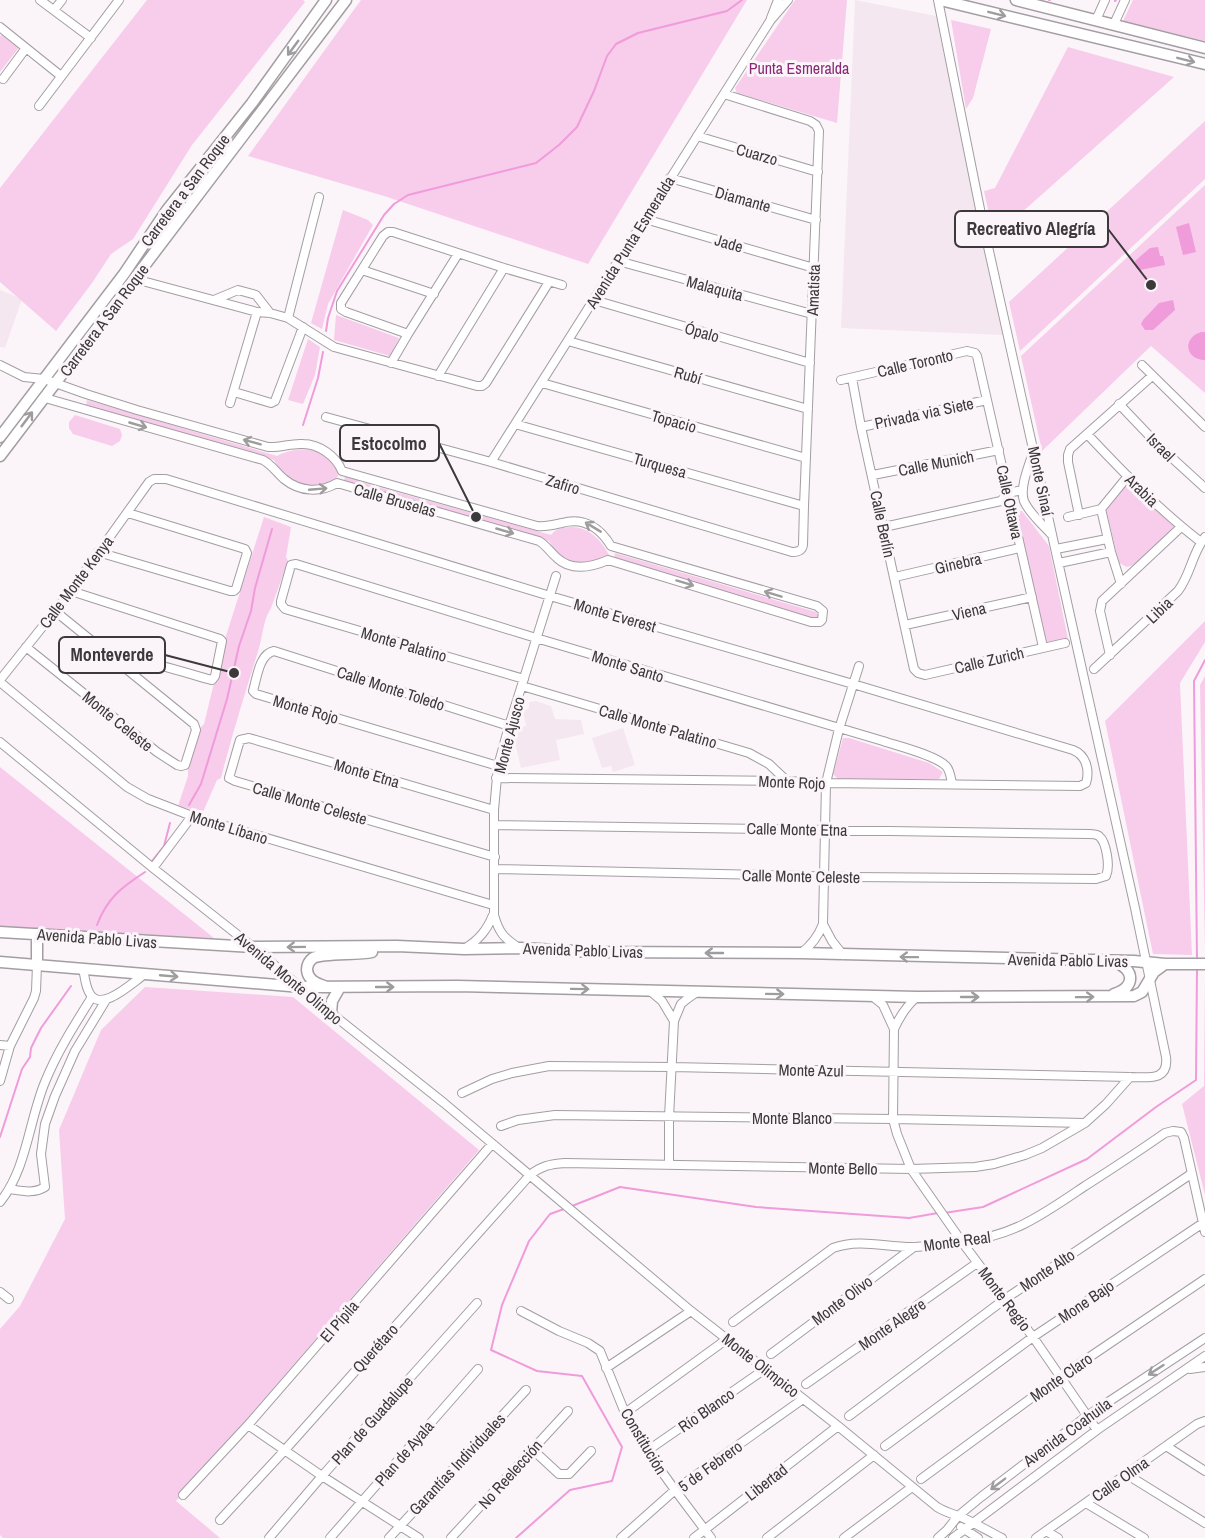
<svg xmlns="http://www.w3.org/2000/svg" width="1205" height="1538" viewBox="0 0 1205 1538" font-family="'Archivo Narrow',sans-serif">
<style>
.built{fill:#f4e7f0}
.green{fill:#f8cceb}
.water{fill:#f09bda}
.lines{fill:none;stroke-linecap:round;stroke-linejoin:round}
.stream{stroke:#f09bda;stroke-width:2}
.minor-casing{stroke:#a39ea2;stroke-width:10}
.major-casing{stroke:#a39ea2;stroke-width:13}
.minor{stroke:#fff;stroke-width:8}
.major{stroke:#fff;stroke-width:10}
.oneway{stroke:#9e9c9d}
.labels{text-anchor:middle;stroke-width:6;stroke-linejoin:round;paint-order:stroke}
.park-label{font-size:16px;fill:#8a2977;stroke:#fbf5f9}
.street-label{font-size:16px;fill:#3c393b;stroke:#fbf5f9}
.leader{fill:none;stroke:#3c393b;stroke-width:2}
.callout-dot{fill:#3c393b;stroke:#fbf5f9;stroke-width:2}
.callout{fill:#fbf5f9;stroke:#3c393b;stroke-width:2}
.callout-label{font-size:18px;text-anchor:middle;font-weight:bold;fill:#3c393b}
</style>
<rect width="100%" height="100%" fill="#fbf5f9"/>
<path class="built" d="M855,0L936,16L1003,335L841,328Z
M0,290L22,299L5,348L0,347Z
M536,701L551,706L555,719L581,720L584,734L556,740L560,760L521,768L512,729L526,726L523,712L529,708V702Z
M623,728L635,765L613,772L611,766L602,768L592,738Z"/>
<path class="green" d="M147,0H303L305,2L192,145L133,239L111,254L92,283L56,331L0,282V188Z
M361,0H747L588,264L384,196L248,156Z
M795,0H847L837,123L737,93L735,88Z
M1133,0H1205V41L1123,21Z
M951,20L991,29L973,98L966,109Z
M5,33L21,45L0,72V36Z
M1068,47L1174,77L994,237L984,191L995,188Z
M1205,121V179L1020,351L1009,302Z
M1205,185V393L1151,346L1042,451L1021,356Z
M343,210L368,220L373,225L328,304L322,329L311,323Z
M336,315L399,338L390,356L334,340Z
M308,339L320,347L315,375L303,404L288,400Z
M87,400L277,456C292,448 314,446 328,458C332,461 335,466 338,469V476L332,483L311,487L296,483L279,470L274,460L86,405Z
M75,415L120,429L122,435L120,441L112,446L73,434L69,428V422Z
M348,476L371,485L551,535C555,530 558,529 563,528C584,523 600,537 609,555C599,564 570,567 559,557C555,554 552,545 549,541L346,482L344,480L345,477Z
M1126,483H1130L1174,526L1173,529L1134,565L1127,567L1119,563L1106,509Z
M1016,511H1022L1049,546L1068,639L1046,642Z
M264,517L291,527L286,557L288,561L271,608C263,620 263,635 259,648C246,691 232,734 221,778L217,780L203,812L178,806L188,776V767L198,730L204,724L224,642Z
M615,553L816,612L820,616L818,620L614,558Z
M1205,621V642L1180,683L1192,955L1153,954L1105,721Z
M1205,676V949L1200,685Z
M843,738H849L929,763L943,772L939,779H838L833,774Z
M0,767L214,938L0,927Z
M1205,975V1195L1182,1104L1204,1086Z
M145,987L293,997L479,1150L176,1501L220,1538H3L0,1535V1329L20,1306L65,1219L59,1130L101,1030Z"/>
<path class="water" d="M1189,223L1196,252L1183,255L1176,227Z
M1158,247L1160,256H1163L1165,265L1140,270L1137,268L1135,261L1150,248Z
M1173,300L1175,310L1153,330H1145L1141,324L1143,320L1159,303Z
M1201,332H1205V360C1185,360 1182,338 1201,332Z"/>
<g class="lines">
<path class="stream" d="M1049,0H1050
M1115,1L1116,0
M326,331L328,318L337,291L384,215L394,204L408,195L536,163L559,145L577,127L594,91L607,56L616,44L638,33L727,11L742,0
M303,425L318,378L323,352
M189,805L201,784L227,699L239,646L251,611L255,588L272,529
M152,861L164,846L170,823
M97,925C107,898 122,887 145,872
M1197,960L1194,681L1205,660
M0,1137L22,1069L30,1057L31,1048L41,1028L71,986
M572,1206L620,1187L756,1207L909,1218L938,1213
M944,1213L983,1207L1087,1159L1156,1107L1196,1080L1197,969
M516,1538L570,1490L612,1481L622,1447L582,1376L537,1371L491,1350L502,1305L529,1241L550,1214L564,1209"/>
<g class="minor-casing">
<path id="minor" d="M40,0L91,38
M54,10L62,0
M771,18L778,0
M1096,20L1105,0
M1114,24L1125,0
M0,27L61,76
M3,79L26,48
M39,106L119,0
M697,136L818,172
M670,178L816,220
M645,219L814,268
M618,261L812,314
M362,270L434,294
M135,279L257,312L270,313L288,318L334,347L477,386H482L486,383L549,282
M214,300L238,290L256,295L270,313
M594,300L810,363
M288,318L319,197
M408,334L346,312L341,309V303L383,236L388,232H393L504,268L562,285
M568,341L808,409
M391,363L408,334L458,254
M0,365L24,377L44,379L86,394L137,410L268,447C280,448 291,443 303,444C319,444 336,456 342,471L537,526C546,527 553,525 562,523C584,517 600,528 611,546L817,606L823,611L822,620L820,622H811L608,560C592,567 572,572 557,558C550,552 546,545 539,541L337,483C320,493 300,492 284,479C276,472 272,465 263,460L45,398
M1142,365L1205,427
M438,376L504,268
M852,378L861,427L914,669L918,673L925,675L1065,643
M841,380L967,351L975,353L977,356L1043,647
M542,383L806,458
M234,392L271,403L275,401L303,327
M230,403L257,312
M1119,404L1160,447L1205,488
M326,417L491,462L792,552C798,552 802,551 803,545L804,506L819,131L816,125L810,121L724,94
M515,424L804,506
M861,427L987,400
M1087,434C1123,472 1159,510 1201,542
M1034,450C1030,463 1019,487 1024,501C1029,513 1042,524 1051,534
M491,462L770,21L788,0
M873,475L999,450
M1101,509L1111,552L1121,584
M1101,509L1128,476
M1079,515L1068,462V455L1070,449L1152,376
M1068,517L1101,509
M884,527L1001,501L1008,493L1022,490
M1056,549L1107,539
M98,552L230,591H234L236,589L247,553L245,549L128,513
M1059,563L1111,552
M895,577L1020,548
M71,591L220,639L222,641L215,676L212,680C194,676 157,662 141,663C135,664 133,666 129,671
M905,625L1032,597
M26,647L157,752L177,765L181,766L185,765L196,730L194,724L55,611
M1110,655L1100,611L1102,601L1181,527
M1094,669L1178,591C1191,574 1192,553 1205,537
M524,679L285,609L281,604V601L291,565L296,564L536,638L883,741C898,746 935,755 946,766C950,770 951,778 952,784
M0,680L71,591L149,482L154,479H166L550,596L853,684L1073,750C1086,755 1090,770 1086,783L1080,786L826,783L787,781L496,778
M0,682L127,787L148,799L192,816L493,905
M522,686L749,753L769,764L787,781
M0,742L153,868L253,947L331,1013L444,1103L691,1311L838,1426L937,1507C945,1512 953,1514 961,1517C975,1523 988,1531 1002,1538
M498,766L256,694L253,691C257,678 259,654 274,651L509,726
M494,810L249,738L240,740L229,778L235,781L495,857
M153,868L192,816
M494,869L849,877L1096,879L1106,876C1110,867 1107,843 1099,836C1096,834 1092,834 1089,834L495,825
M823,924L832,941L843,955
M519,948C504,938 499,933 494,915V810L498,766L509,726L556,576
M464,949C479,940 487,930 493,915
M801,953C812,945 818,937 823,924L826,783L839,729L859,666
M83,969C85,976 85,985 89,992C99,1015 133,982 145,974
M649,990L662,1001L674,1021
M872,996L883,1005L894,1029L893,1119L897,1134L911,1169L962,1242L1033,1337L1097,1430
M894,1029C900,1016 906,1006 917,997
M0,1045L10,1046
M0,1081L10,1046L34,998L36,991L37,965
M462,1093L492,1079L512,1073L549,1066L672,1067L1130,1077C1147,1077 1169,1082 1166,1057L1135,908L983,224L938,0
M501,1126L518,1120L555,1115L893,1119L1084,1123
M669,1164V1117L674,1021L681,1004L687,999L697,992
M9,1189C22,1191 34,1194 45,1187L41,1154L45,1124L55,1096L75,1051L106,1000
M0,1202C27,1169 29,1120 45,1082C57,1052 75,1024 92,997
M0,1292L9,1299
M521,1311L559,1331L588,1343L600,1351L625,1413L647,1451L675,1490L711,1538
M733,1322L833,1248C861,1238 887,1248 915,1247C930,1246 946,1244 961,1242C1014,1236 1042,1215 1085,1186C1112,1169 1139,1151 1165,1133L1173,1131L1181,1132L1184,1138L1205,1232
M771,1354L914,1247
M606,1368L691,1311
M1190,1369L1205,1367
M806,1384L977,1263
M625,1413L727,1339
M849,1416L1005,1299L1191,1174
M248,1425L322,1476L419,1538
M885,1446L1033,1337L1203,1223
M1166,1446L1205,1471
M532,1449L559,1474H569L591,1451
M647,1451L765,1369
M1126,1474L1205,1523
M921,1479L1060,1377L1205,1279
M183,1495L248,1425L492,1144
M1086,1503L1144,1538
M220,1520L284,1451L530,1175C541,1166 550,1164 565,1163L911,1169L975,1167L994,1164L1025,1155L1042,1148L1085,1123L1106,1104L1130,1077
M961,1527L978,1538
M1046,1531L1058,1538
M269,1538L322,1476L477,1303
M330,1538L478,1369
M389,1538L526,1390
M451,1538L568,1411
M621,1538L675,1490L803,1399
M694,1538L838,1426
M767,1538L874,1455
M844,1538L912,1487
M938,1538L947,1530L958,1516L981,1497L1087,1416L1205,1338
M953,1538L1097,1430L1205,1356
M1036,1538L1197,1424L1205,1421"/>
</g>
<g class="major-casing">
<path id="major" d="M940,0L1205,64
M1016,0L1205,48
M0,437L124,274L167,210L252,103L326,0
M0,456L346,0
M0,932L253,947L397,946L464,949L520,948L593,952L801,953L1134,961L1165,964H1205
M0,962L301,987L458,986L917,997L1134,996L1142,992L1154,972L1165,964
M1114,962C1135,968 1136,988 1114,994
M37,965V934
M324,986C316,983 308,980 307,970C307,965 309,961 313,958C322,953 358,955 372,952
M331,1013L332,1001L340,987"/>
</g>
<use href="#minor" class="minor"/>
<use href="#major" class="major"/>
</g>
<defs><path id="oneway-shaft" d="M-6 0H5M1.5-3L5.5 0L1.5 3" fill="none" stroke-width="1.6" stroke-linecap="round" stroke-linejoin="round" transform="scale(1.5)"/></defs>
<g class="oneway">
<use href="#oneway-shaft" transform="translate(997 14) rotate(14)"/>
<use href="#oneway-shaft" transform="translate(293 48) rotate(126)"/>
<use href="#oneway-shaft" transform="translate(1186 60) rotate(14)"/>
<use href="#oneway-shaft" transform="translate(27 419) rotate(-53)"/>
<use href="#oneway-shaft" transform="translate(138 425) rotate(16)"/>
<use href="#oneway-shaft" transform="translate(252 442) rotate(-165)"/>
<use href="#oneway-shaft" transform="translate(318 489) rotate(-5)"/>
<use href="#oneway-shaft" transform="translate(593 527) rotate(-149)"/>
<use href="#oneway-shaft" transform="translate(505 531) rotate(16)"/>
<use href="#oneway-shaft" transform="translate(685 583) rotate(17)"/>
<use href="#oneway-shaft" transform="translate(773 594) rotate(-163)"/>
<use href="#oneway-shaft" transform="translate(296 947) rotate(179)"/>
<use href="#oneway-shaft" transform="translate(714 953) rotate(-180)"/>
<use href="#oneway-shaft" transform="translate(909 957) rotate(-179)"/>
<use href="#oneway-shaft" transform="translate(169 976) rotate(5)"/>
<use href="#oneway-shaft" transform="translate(385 987)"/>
<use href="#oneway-shaft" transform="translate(580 989) rotate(1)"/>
<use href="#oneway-shaft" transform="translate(775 994) rotate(1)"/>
<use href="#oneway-shaft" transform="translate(970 997)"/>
<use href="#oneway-shaft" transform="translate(1085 997) rotate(-1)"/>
<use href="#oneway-shaft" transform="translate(1156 1370) rotate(147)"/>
<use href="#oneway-shaft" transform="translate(998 1484) rotate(143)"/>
</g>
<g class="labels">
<g class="park-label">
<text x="799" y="74">Punta Esmeralda</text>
</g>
<g class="street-label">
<text transform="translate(757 154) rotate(16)" y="6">Cuarzo</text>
<text transform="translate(185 190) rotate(-53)" y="6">Carretera a San Roque</text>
<text transform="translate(743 199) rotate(16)" y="6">Diamante</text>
<text transform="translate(630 242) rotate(-58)" y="6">Avenida Punta Esmeralda</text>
<text transform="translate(729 243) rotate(16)" y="6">Jade</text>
<text transform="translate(715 288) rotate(15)" y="6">Malaquita</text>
<text transform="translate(813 290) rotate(-88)" y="6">Amatista</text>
<text transform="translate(104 320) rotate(-53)" y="6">Carretera A San Roque</text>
<text transform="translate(702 332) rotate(16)" y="6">Ópalo</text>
<text transform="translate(915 363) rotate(-13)" y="6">Calle Toronto</text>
<text transform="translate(688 375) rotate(16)" y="6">Rubí</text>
<text transform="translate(924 413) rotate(-12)" y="6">Privada via Siete</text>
<text transform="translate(674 421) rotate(16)" y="6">Topacio</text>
<text transform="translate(1161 447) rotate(45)" y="6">Israel</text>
<text transform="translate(936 463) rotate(-11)" y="6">Calle Munich</text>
<text transform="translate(660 465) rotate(16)" y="6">Turquesa</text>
<text transform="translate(1041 481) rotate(78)" y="6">Monte Sinaí</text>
<text transform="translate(563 484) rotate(17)" y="6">Zafiro</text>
<text transform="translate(1142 490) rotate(44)" y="6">Arabia</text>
<text transform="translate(395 500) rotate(16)" y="6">Calle Bruselas</text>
<text transform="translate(1010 502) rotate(78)" y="6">Calle Ottawa</text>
<text transform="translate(883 524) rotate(78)" y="6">Calle Berlín</text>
<text transform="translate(958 563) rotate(-13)" y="6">Ginebra</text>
<text transform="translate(76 582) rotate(-53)" y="6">Calle Monte Kenya</text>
<text transform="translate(1159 610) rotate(-44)" y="6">Libia</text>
<text transform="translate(969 611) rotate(-13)" y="6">Viena</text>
<text transform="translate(615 615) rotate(16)" y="6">Monte Everest</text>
<text transform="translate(404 644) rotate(16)" y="6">Monte Palatino</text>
<text transform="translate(989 660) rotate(-13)" y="6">Calle Zurich</text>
<text transform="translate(628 666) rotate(17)" y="6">Monte Santo</text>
<text transform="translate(391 688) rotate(18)" y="6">Calle Monte Toledo</text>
<text transform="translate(306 709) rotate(16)" y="6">Monte Rojo</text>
<text transform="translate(118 721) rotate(39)" y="6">Monte Celeste</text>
<text transform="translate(658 726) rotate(16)" y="6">Calle Monte Palatino</text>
<text transform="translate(509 735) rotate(-75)" y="6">Monte Ajusco</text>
<text transform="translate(367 773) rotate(16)" y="6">Monte Etna</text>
<text transform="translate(792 782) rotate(2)" y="6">Monte Rojo</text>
<text transform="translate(310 803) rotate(16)" y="6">Calle Monte Celeste</text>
<text transform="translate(229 827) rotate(17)" y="6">Monte Líbano</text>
<text transform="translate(797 829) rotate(1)" y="6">Calle Monte Etna</text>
<text transform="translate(801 876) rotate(1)" y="6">Calle Monte Celeste</text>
<text transform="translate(97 938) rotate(4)" y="6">Avenida Pablo Livas</text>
<text transform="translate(583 950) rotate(2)" y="6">Avenida Pablo Livas</text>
<text transform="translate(1068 960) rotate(1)" y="6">Avenida Pablo Livas</text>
<text transform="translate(289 978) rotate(40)" y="6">Avenida Monte Olimpo</text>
<text transform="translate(811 1070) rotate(1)" y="6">Monte Azul</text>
<text x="792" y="1124">Monte Blanco</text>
<text transform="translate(843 1168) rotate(1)" y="6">Monte Bello</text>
<text transform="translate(957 1241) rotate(-8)" y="6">Monte Real</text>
<text transform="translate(1047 1270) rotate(-34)" y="6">Monte Alto</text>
<text transform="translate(1005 1299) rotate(53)" y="6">Monte Regio</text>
<text transform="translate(842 1300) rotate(-37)" y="6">Monte Olivo</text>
<text transform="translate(1086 1301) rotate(-34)" y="6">Mone Bajo</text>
<text transform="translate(339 1321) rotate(-49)" y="6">El Pípila</text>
<text transform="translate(892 1324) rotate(-35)" y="6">Monte Alegre</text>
<text transform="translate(375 1348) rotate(-48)" y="6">Querétaro</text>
<text transform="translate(761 1365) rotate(38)" y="6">Monte Olimpico</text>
<text transform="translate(1061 1377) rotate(-35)" y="6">Monte Claro</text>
<text transform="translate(706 1410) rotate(-35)" y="6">Río Blanco</text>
<text transform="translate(372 1420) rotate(-48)" y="6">Plan de Guadalupe</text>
<text transform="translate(1067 1432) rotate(-36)" y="6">Avenida Coahuila</text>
<text transform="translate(644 1441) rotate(59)" y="6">Constitución</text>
<text transform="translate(404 1453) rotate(-49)" y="6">Plan de Ayala</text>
<text transform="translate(457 1464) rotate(-47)" y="6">Garantías Individuales</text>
<text transform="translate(710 1466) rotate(-36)" y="6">5 de Febrero</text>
<text transform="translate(510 1474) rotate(-48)" y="6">No Reelección</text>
<text transform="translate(1120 1479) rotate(-35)" y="6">Calle Olma</text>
<text transform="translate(766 1482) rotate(-38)" y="6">Libertad</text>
</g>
</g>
<path class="leader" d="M1151 285L1108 229M476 517L439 443M234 673L165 655"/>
<g class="callout-dot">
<circle cx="1151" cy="285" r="6"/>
<circle cx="476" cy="517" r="6"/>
<circle cx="234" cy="673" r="6"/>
</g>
<g class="callout">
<rect x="955" y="211" width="153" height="36" rx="6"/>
<rect x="340" y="425" width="99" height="36" rx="6"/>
<rect x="59" y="637" width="106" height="36" rx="6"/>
</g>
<g class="callout-label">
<text x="1031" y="235">Recreativo Alegría</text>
<text x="389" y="450">Estocolmo</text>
<text x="112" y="661">Monteverde</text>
</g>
</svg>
